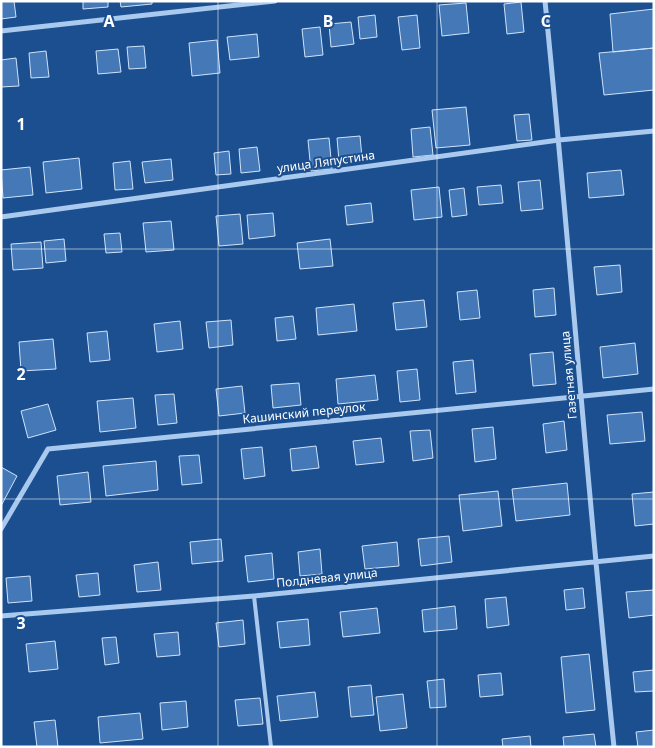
<svg xmlns="http://www.w3.org/2000/svg" width="655" height="748" viewBox="0 0 655 748" font-family="'Noto Sans',sans-serif">
<style>
.building{fill:#4478b7;stroke:#cfe3fa}
.lines{fill:none;stroke-linecap:round;stroke-linejoin:round}
.service{stroke:#a9c9ee;stroke-width:4}
.minor{stroke:#a9c9ee;stroke-width:5}
.grid{fill:none;stroke:#fff;stroke-width:1;stroke-opacity:0.55}
.labels{text-anchor:middle;stroke-width:4;stroke-linejoin:round;paint-order:stroke}
.street-label{font-size:12px;fill:#fff;stroke:#1b4f8f}
.grid-label{font-size:16px;text-anchor:middle;font-weight:bold;fill:#fff;stroke:#1b4f8f;stroke-width:4;stroke-linejoin:round;paint-order:stroke}
</style>
<rect width="100%" height="100%" fill="#1b4f8f"/>
<path class="building" d="M1,1H14L16,17L1,19Z
M83,1H108V7L83,9Z
M120,1H152V4L121,7Z
M521,2L524,32L507,34L504,4Z
M466,3L469,33L442,36L439,5Z
M654,9V48L613,52L610,14Z
M375,15L377,37L360,39L358,17Z
M417,15L420,48L402,50L398,17Z
M351,22L354,44L331,47L329,24Z
M320,27L323,55L305,57L302,29Z
M257,34L259,57L230,60L227,37Z
M217,40L220,73L192,76L189,43Z
M144,46L146,68L129,69L127,47Z
M654,48V90L604,95L599,53Z
M118,49L121,72L98,74L96,51Z
M46,51L49,77L31,78L29,53Z
M16,58L19,86L1,87V60Z
M466,107L470,145L436,148L432,110Z
M529,114L532,140L517,141L514,115Z
M430,127L433,155L413,157L411,129Z
M360,136L362,158L339,161L337,138Z
M329,138L332,169L311,171L308,140Z
M257,147L260,171L241,173L239,149Z
M229,151L231,174L216,175L214,153Z
M79,158L82,189L46,193L43,162Z
M171,159L173,180L145,183L142,162Z
M130,161L133,189L115,190L113,163Z
M30,167L33,195L3,198L1,170Z
M621,170L624,195L589,198L587,173Z
M540,180L543,209L521,211L518,182Z
M501,185L503,203L479,205L477,187Z
M439,187L442,217L414,220L411,190Z
M464,188L467,215L452,217L449,190Z
M371,203L373,222L347,225L345,206Z
M273,213L275,236L249,239L247,215Z
M240,214L243,244L219,246L216,216Z
M171,221L174,250L146,252L143,223Z
M120,233L122,252L106,253L104,234Z
M64,239L66,261L46,263L44,241Z
M330,239L333,266L300,269L297,243Z
M41,242L43,268L13,270L11,244Z
M620,265L622,292L597,295L594,267Z
M554,288L556,315L535,317L533,290Z
M477,290L480,318L460,320L457,292Z
M424,300L427,327L396,330L393,303Z
M354,304L357,331L318,335L316,308Z
M293,316L296,339L277,341L275,318Z
M231,320L233,345L209,348L206,322Z
M180,321L183,349L157,352L154,324Z
M107,331L110,360L90,362L87,333Z
M53,339L56,369L21,371L19,342Z
M635,343L638,374L603,378L600,347Z
M553,352L556,384L533,386L530,354Z
M473,360L476,392L456,394L453,362Z
M417,369L420,400L400,402L397,371Z
M375,375L378,400L338,404L336,379Z
M299,383L301,405L273,408L271,385Z
M242,386L245,413L219,416L216,389Z
M174,394L177,423L158,425L155,395Z
M133,398L136,428L100,432L97,401Z
M48,404L56,430L28,438L21,411Z
M642,412L645,441L610,444L607,415Z
M564,421L567,450L546,453L543,424Z
M493,427L496,459L475,462L472,429Z
M430,430L433,458L413,461L410,431Z
M381,438L384,462L356,465L353,441Z
M316,446L319,468L292,471L290,449Z
M262,447L265,476L244,479L241,449Z
M199,455L202,483L182,485L179,456Z
M156,461L158,490L106,496L103,466Z
M1,467L17,476L1,506Z
M88,472L91,502L60,505L57,476Z
M567,483L570,515L516,521L512,489Z
M498,491L502,526L463,531L459,495Z
M654,492V524L635,526L632,494Z
M449,536L452,562L421,566L418,539Z
M221,539L223,561L192,564L190,542Z
M397,542L399,566L365,569L362,546Z
M320,549L322,574L300,576L298,552Z
M272,553L274,579L248,582L245,556Z
M158,562L161,590L137,592L134,565Z
M98,573L100,595L79,597L76,575Z
M30,576L32,601L8,603L6,578Z
M583,588L585,608L566,610L564,590Z
M654,590V615L629,618L626,592Z
M506,597L509,625L487,628L485,599Z
M455,606L457,629L424,632L422,610Z
M377,608L380,633L343,637L340,612Z
M308,619L310,645L280,648L277,622Z
M243,620L245,644L219,647L216,623Z
M178,632L180,655L157,657L154,634Z
M116,637L119,663L105,665L102,638Z
M55,641L58,669L29,672L26,644Z
M589,654L595,710L566,713L561,657Z
M654,670V691L635,692L633,672Z
M501,673L503,695L480,697L478,675Z
M444,679L446,707L430,708L427,681Z
M371,685L374,715L351,717L348,687Z
M315,692L318,717L280,721L277,696Z
M403,694L407,728L380,731L376,697Z
M260,698L263,724L238,726L235,700Z
M186,701L188,727L162,730L160,703Z
M140,713L143,739L100,743L98,717Z
M55,720L58,747H37L34,722Z
M654,730V747H638L636,732Z
M594,734L596,747H564L563,737Z
M530,736L531,747H503L502,739Z"/>
<g class="lines">
<path class="service" d="M254,596L271,747"/>
<path class="minor" d="M545,1C570,250 588,499 614,747
M1,31L275,1
M1,217L559,140L654,131
M1,529L48,449L654,389
M1,616L254,596L654,556"/>
</g>
<path class="grid" d="M218,1V747M437,1V747M1,249H654M1,499H654"/>
<g class="labels">
<g class="street-label">
<text transform="translate(326 162) rotate(-8)" y="4">улица Ляпустина</text>
<text transform="translate(569 375) rotate(-95)" y="4">Газетная улица</text>
<text transform="translate(304 413) rotate(-6)" y="4">Кашинский переулок</text>
<text transform="translate(327 578) rotate(-6)" y="4">Полдневая улица</text>
</g>
</g>
<g class="grid-label">
<text x="109" y="27">A</text>
<text x="328" y="27">B</text>
<text x="546" y="27">C</text>
<text x="21" y="130">1</text>
<text x="21" y="380">2</text>
<text x="21" y="629">3</text>
</g>
<rect width="655" height="748" fill="none" stroke="#ffffff" stroke-width="5"/>
</svg>
